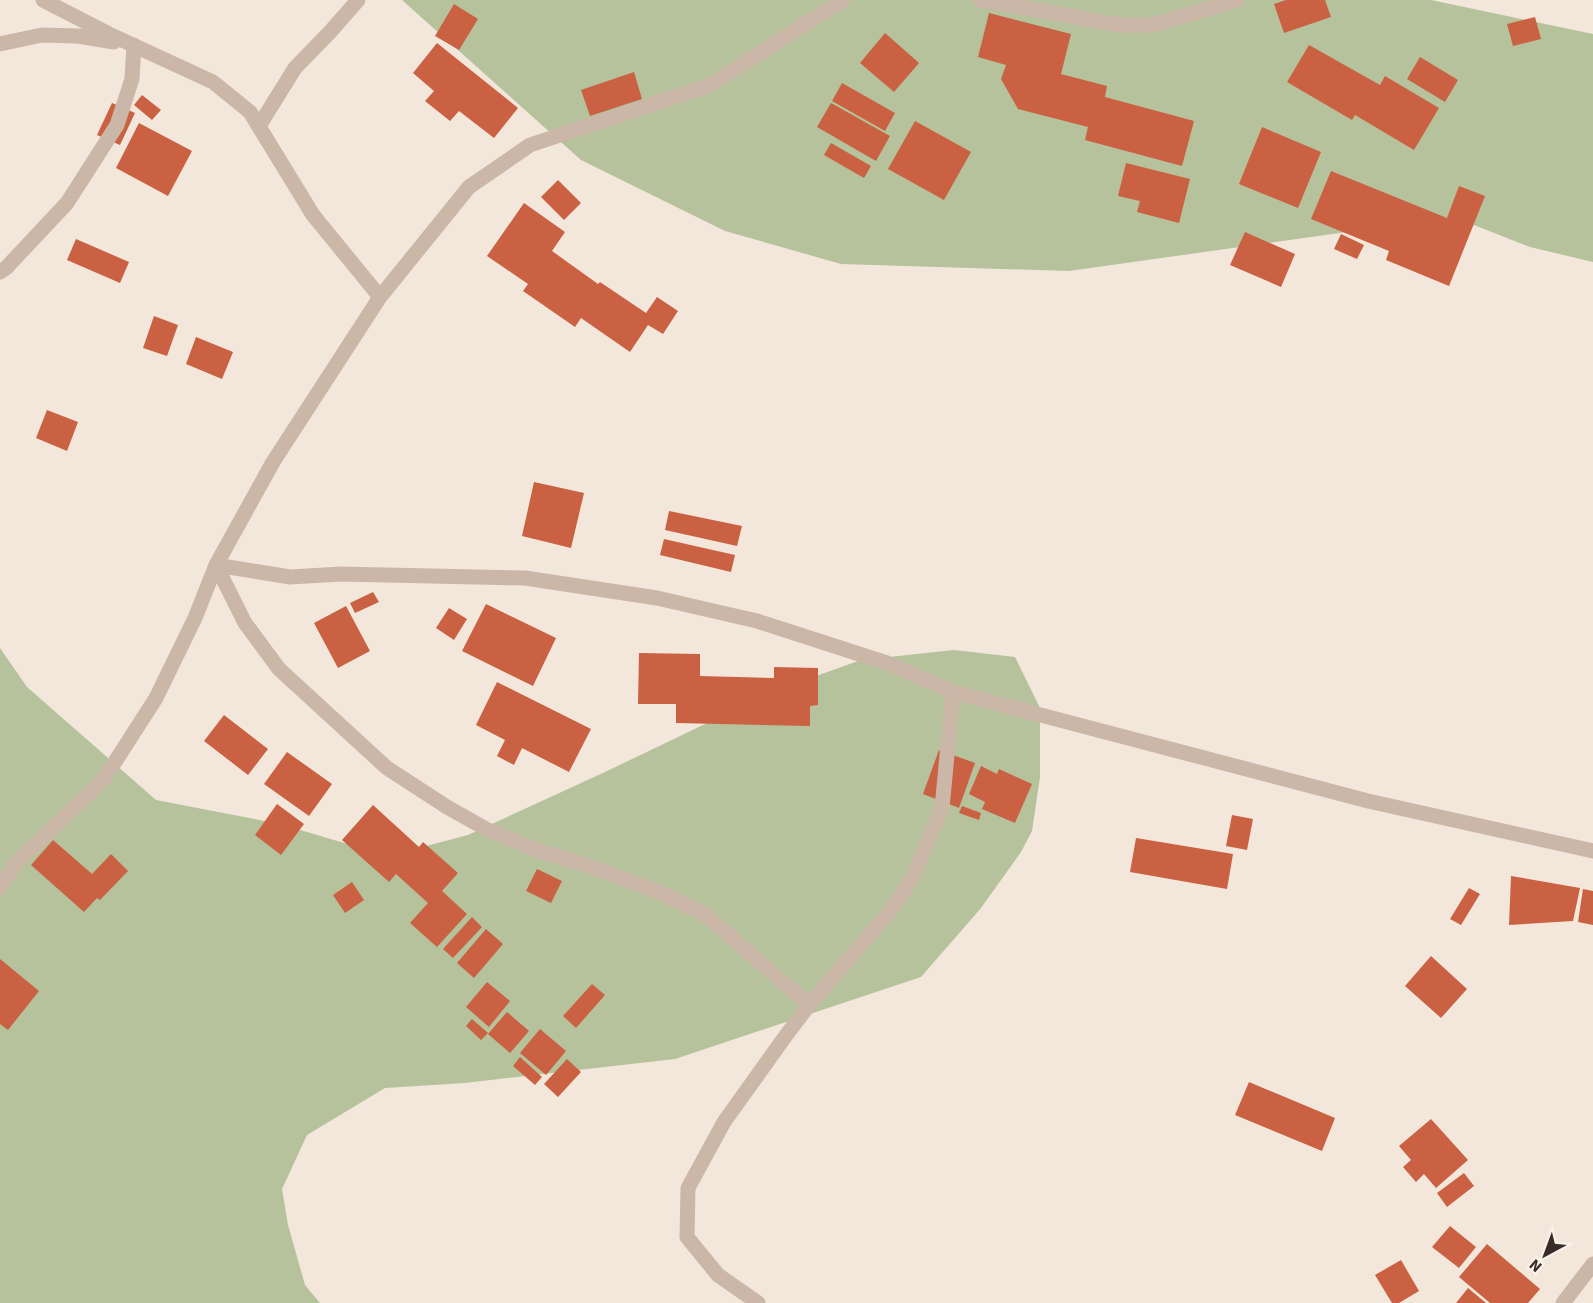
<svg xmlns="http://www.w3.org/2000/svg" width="1593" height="1303" viewBox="0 0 1593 1303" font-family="'Source Sans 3',sans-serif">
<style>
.green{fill:#b5c29b}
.building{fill:#ca6142}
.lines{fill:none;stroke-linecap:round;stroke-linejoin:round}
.minor{stroke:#cbb7a7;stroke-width:15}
</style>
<rect width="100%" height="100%" fill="#f3e7db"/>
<path class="green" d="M402,0H1431L1593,34V262L1530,247L1451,216L1446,218L1069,271L841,264L725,231L581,160Z
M0,648L27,687L156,800L280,824L388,856L468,835L605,772L774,691L861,660L954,650L1015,657L1040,708V777L1032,831L1021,852L981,908L921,977L675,1059L465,1083L385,1088L307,1135L282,1189L288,1225L305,1285L320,1303H0Z"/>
<path class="building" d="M1286,0H1325L1331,17L1284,33L1274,4Z
M454,4L478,19L459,50L435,36Z
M989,13L1071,34L1061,74L1107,86L1105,97L1194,121L1182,166L1085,140L1088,127L1018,109L1001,79L1006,65L978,57Z
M1535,17L1541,39L1513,46L1507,24Z
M885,33L919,63L894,92L860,63Z
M437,43L518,108L494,138L459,111L450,121L425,101L434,91L413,73Z
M1309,45L1380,85L1385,76L1439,108L1414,150L1355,115L1352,120L1287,82Z
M1420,57L1458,80L1445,102L1407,79Z
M634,72L642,99L590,116L581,90Z
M842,83L895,113L885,131L832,101Z
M142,95L161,110L152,120L134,105Z
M112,103L135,113L120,145L97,135Z
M831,103L890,136L876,161L817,127Z
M915,121L971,152L944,200L888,169Z
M139,123L192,151L168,196L116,168Z
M1262,127L1321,152L1298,208L1239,184Z
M831,143L871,166L864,178L824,155Z
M1126,163L1190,179L1179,223L1137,212L1140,201L1118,196Z
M1331,171L1447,218L1459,186L1485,196L1449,286L1386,260L1389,251L1311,219Z
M558,180L581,203L564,220L541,197Z
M524,203L565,232L552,251L598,284L600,282L646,313L657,297L678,311L663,334L648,325L630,352L581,318L575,327L523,291L528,284L487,256Z
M1245,232L1295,254L1281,287L1230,265Z
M1341,234L1364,245L1357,259L1334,249Z
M76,239L129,262L120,283L67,260Z
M154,316L178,325L167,356L143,348Z
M196,337L233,352L222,379L186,364Z
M47,410L78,422L67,451L36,438Z
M534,482L584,493L571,548L522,536Z
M669,511L742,526L737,546L665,530Z
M664,539L735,555L731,572L660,555Z
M373,592L379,602L355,613L350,603Z
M486,604L556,638L533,686L462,651Z
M346,606L370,651L338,668L314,623Z
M449,608L467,619L454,640L436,628Z
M639,653L700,654V676L774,678V667L818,668V705L810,706V726L676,723V704H638Z
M497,682L591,729L569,772L522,748L514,765L497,756L505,740L476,725Z
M224,715L268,749L248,775L204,741Z
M939,750L975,763L959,808L923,794Z
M287,752L332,784L309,816L264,784Z
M981,766L997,774L999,769L1032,784L1015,823L982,809L985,802L969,794Z
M277,804L304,824L281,855L255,835Z
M373,805L419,847L423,842L458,873L442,891L467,914L437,947L410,923L428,903L396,874L389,882L342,840Z
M962,806L981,813L979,820L959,813Z
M1232,815L1253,819L1247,850L1226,846Z
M1136,838L1233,854L1227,889L1130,872Z
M53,840L92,874L111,854L128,871L100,900L97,898L84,912L31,865Z
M537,869L562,881L551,903L526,891Z
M1511,876L1580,888L1573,921L1509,925Z
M352,882L364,900L345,913L333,895Z
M1469,888L1480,894L1461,925L1450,919Z
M1583,889L1593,891V925L1578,922Z
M472,917L482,927L453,958L443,949Z
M486,929L503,944L474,978L457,963Z
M1431,956L1467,989L1441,1018L1405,986Z
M0,959L39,991L8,1030L0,1024Z
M487,982L510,1001L489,1027L466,1007Z
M592,984L605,995L576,1028L563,1016Z
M507,1012L529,1031L510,1053L488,1034Z
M472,1019L488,1033L481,1040L466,1026Z
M540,1029L566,1051L546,1075L520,1053Z
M520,1057L542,1077L535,1085L513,1066Z
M567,1059L581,1072L558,1097L544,1084Z
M1249,1082L1335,1118L1322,1151L1235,1115Z
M1431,1119L1468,1160L1436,1188L1424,1174L1416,1182L1403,1167L1411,1160L1399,1146Z
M1464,1173L1474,1186L1447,1207L1437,1193Z
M1450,1226L1476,1247L1459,1268L1432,1247Z
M1487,1244L1540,1289L1528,1303H1490L1459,1277Z
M1401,1260L1419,1291L1399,1303H1392L1375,1275Z
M1468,1288L1486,1303H1456Z"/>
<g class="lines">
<path class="minor" d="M43,0L109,34L213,82L250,112L313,215L380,297
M980,0L1119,25H1153L1237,0
M0,44L42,35L78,36L114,42
M259,126L295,68L330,32L358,0
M0,272L6,268L67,203L117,125L132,79L134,45
M216,565L290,577L341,574L525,578L657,598L757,621L887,663L953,692L1368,801L1593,851
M216,565L245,623L279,669L387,768L447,807L488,830L542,852L583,864L659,892L706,915L809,1005
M0,888L15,864L104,779L156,698L195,618L216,565L273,462L380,297L469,187L530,145L708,86L843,0
M758,1303L718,1275L687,1237L688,1188L724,1122L787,1034L809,1005L892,909L912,878L942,808L953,692
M1563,1303L1593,1264"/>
</g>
<g transform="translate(1545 1255) rotate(221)" stroke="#faf1e8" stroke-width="4.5" paint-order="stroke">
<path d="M0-4.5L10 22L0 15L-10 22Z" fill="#372c28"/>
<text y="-9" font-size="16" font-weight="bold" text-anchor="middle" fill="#372c28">N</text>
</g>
</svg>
